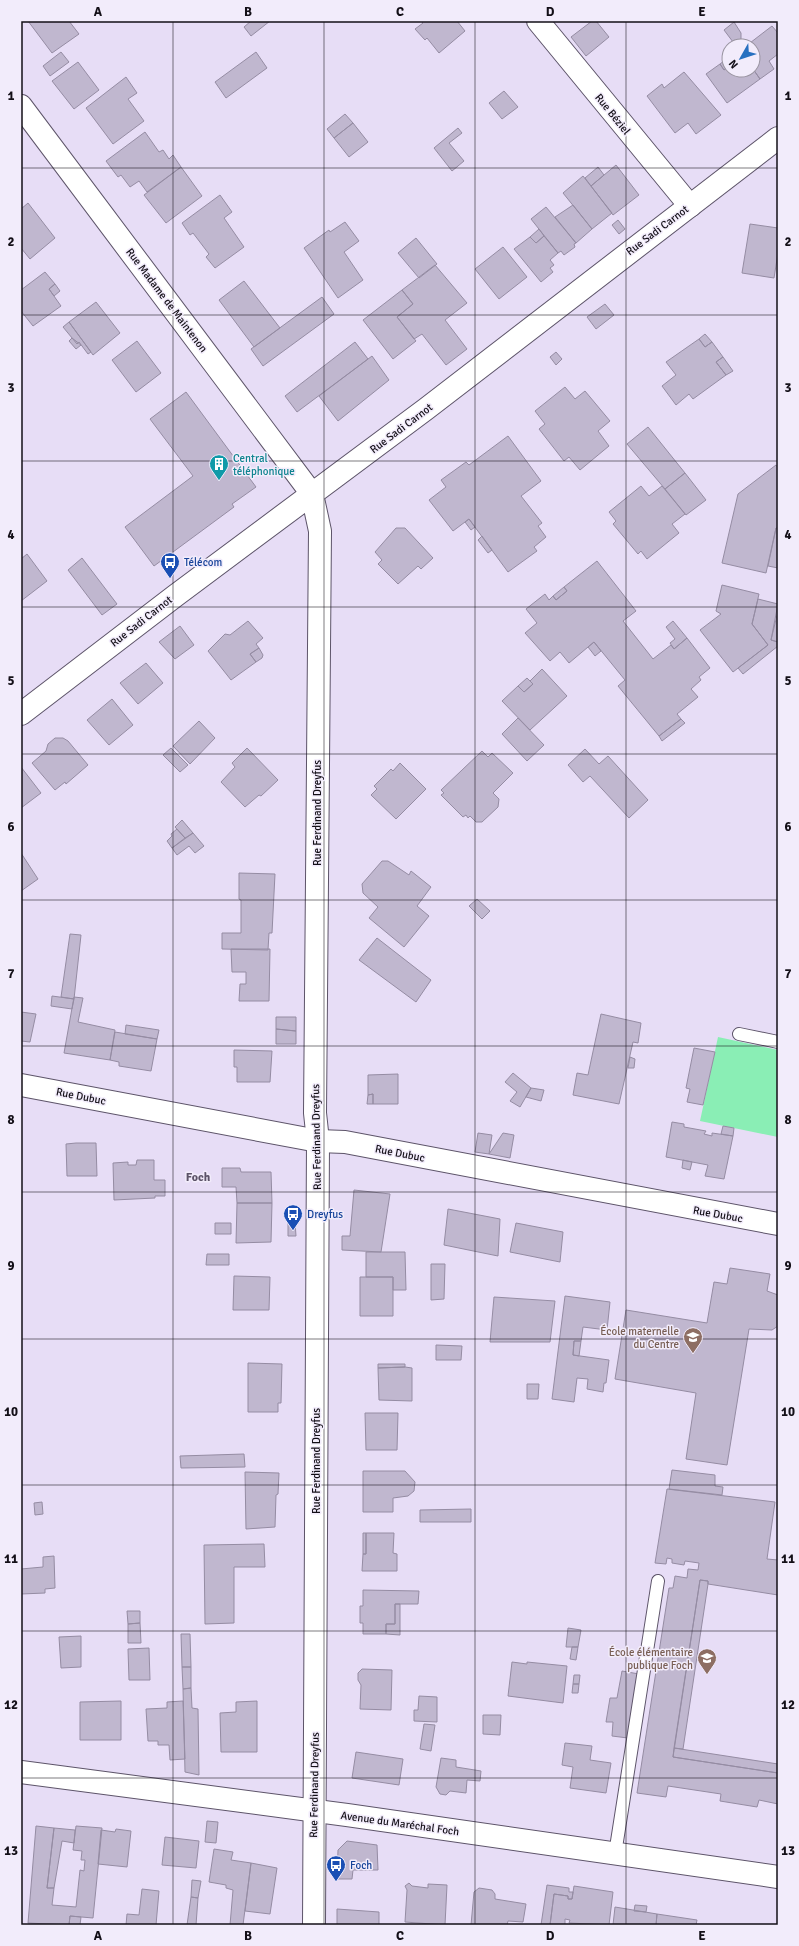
<svg xmlns="http://www.w3.org/2000/svg" width="799" height="1946" viewBox="0 0 799 1946" font-family="Signika,sans-serif">
<style>
.green{fill:#8aeeb5}
.building{fill:#c0b7cf;stroke:#958ca3}
.lines{fill:none;stroke-linecap:round;stroke-linejoin:round}
.lane-casing{stroke:#5d5469;stroke-width:14}
.street-casing{stroke:#5d5469;stroke-width:24}
.secondary-casing{stroke:#5d5469;stroke-width:24}
.lane{stroke:#fff;stroke-width:12}
.street{stroke:#fff;stroke-width:22}
.secondary{stroke:#fff;stroke-width:22}
.grid{fill:none;stroke:#130f17;stroke-width:1;stroke-opacity:0.55}
.labels{text-anchor:middle;stroke-width:3;stroke-linejoin:round;paint-order:stroke}
.street-label{font-size:11px;fill:#130f17;stroke:#f2ecfb}
.culture-label{font-size:11px;fill:#0d838f;stroke:#f2ecfb;text-anchor:start}
.transit-label{font-size:11px;fill:#164399;stroke:#f2ecfb;text-anchor:start}
.education-label{font-size:11px;fill:#785e54;stroke:#f2ecfb;text-anchor:end}
.neighbourhood-label{font-size:12px;font-weight:bold;fill:#5c5368;stroke:#f2ecfb}
.neatline{fill:none;stroke:#130f17;stroke-width:1.5}
.grid-label{font-size:13px;text-anchor:middle;font-weight:bold;fill:#130f17}
</style>
<rect width="100%" height="100%" fill="#e7ddf6"/>
<path class="green" d="M718,1037L778,1050V1137L700,1121Z"/>
<path class="building" d="M28,21H69L79,34L52,53Z
M251,21H270L251,36L244,27Z
M421,21H457L465,31L439,53L427,38L425,40L415,29L423,23Z
M592,21H596L609,37L586,56L571,37Z
M734,22L741,33V40L745,46H736L724,30Z
M772,26L778,33V54L769,61L774,69L760,79L753,69V46H746Z
M61,52L69,62L50,76L43,66Z
M256,52L267,68L226,98L215,82Z
M729,57V66L724,70L720,64Z
M78,62L99,90L74,109L52,81Z
M720,64L724,70L729,66V70L753,69L760,79L727,103L706,74Z
M684,72L721,115L696,134L688,123L675,133L647,96L662,84L664,88Z
M126,77L137,93L128,99L144,121L113,144L86,108Z
M504,91L518,107L502,119L489,103Z
M345,114L353,123L334,138L327,129Z
M353,123L368,142L349,157L334,138Z
M458,128L462,133L449,143L464,161L452,171L434,148Z
M145,132L159,152L163,150L169,159L173,155L181,167L147,192L139,181L130,187L121,175L118,177L106,161Z
M616,165L639,195L613,215L591,186Z
M181,167L202,196L166,223L144,195Z
M598,167L604,175L591,186L585,178Z
M583,176L612,213L592,229L563,193Z
M220,195L232,212L224,218L244,247L215,268L206,257L209,254L193,233L190,235L182,223Z
M28,203L55,238L30,259L21,248V209Z
M573,205L592,229L576,243L555,217Z
M546,207L576,243L574,244L575,247L564,255L561,251L558,253L531,219Z
M618,220L625,229L619,234L612,225Z
M345,222L359,241L344,252L363,280L338,298L304,248L329,230L330,232Z
M750,224L778,228V253L774,278L742,273Z
M539,229L544,236L536,243L530,237Z
M544,236L558,253L550,260L554,265L550,268L553,272L541,282L514,249L530,237L536,243Z
M416,238L437,264L419,278L398,253Z
M503,247L527,277L499,299L475,269Z
M435,265L467,303L445,320L467,349L446,365L422,334L414,339L397,317L413,304L402,290Z
M45,272L55,284L49,289L61,306L33,326L21,311V290Z
M244,281L280,328L254,347L219,300Z
M55,284L60,291L54,296L49,289Z
M402,290L413,304L397,317L416,341L393,359L363,320Z
M322,297L334,314L263,366L251,349Z
M96,302L120,333L93,355L69,322Z
M605,304L614,315L596,329L587,317Z
M69,322L91,352L88,354L79,342L77,344L63,327Z
M705,334L712,342L705,347L699,339Z
M72,338L81,345L76,349L69,341Z
M699,339L705,347L712,342L723,357L716,362L726,375L693,399L689,394L676,405L662,386L676,375L666,362Z
M137,341L161,373L136,392L112,360Z
M355,342L368,359L297,412L285,396Z
M556,352L562,359L556,365L550,357Z
M372,356L389,380L338,421L319,396Z
M723,357L733,371L726,375L716,362Z
M565,387L575,399L585,391L610,421L598,431L609,446L580,470L569,457L564,461L539,429L545,424L535,411Z
M186,392L256,487L232,504L234,507L154,566L125,527L193,476L150,419Z
M648,427L685,473L665,489L627,444Z
M508,436L541,481L521,496L542,523L538,526L546,537L534,547L537,551L508,572L469,519L453,531L429,500L446,487L441,480L466,462L469,465Z
M776,465L778,468V528H776L766,573L722,563L738,494Z
M685,473L706,500L686,515L665,489Z
M641,486L649,496L662,486L685,514L672,524L679,533L647,559L641,551L638,554L613,524L616,521L609,512Z
M469,519L475,527L471,530L465,522Z
M396,528H405L433,558L421,569L418,566L398,584L378,564L382,560L375,552Z
M776,528H778V568L768,566Z
M482,536L492,550L488,553L478,540Z
M27,554L47,581L21,601V559Z
M82,558L117,604L102,615L68,570Z
M597,561L636,611L623,621L653,659L671,645L674,649L687,638L710,668L699,677L701,680L691,689L698,697L677,714L681,719L659,736L618,686L625,680L594,642L569,663L560,652L550,661L525,633L537,623L526,609L545,594L549,600L553,596L556,600L567,591L564,587Z
M722,585L759,594L752,624L768,645L733,672L700,630L721,614L716,611Z
M564,587L567,591L556,600L553,596Z
M758,599L778,604L771,640L778,642V646L743,674L738,668L768,645L752,624Z
M778,611V642L771,640Z
M248,621L263,638L256,644L259,648L250,654L256,662L231,680L208,651L225,634L230,635Z
M673,621L687,638L674,649L670,643L675,639L666,627Z
M180,626L194,645L175,659L159,642Z
M594,642L601,651L595,656L588,647Z
M259,648L263,655L262,658L256,662L250,654Z
M146,663L163,683L138,704L120,683Z
M542,669L567,696L530,730L502,701L518,686L524,692L533,684L530,681Z
M527,678L533,684L524,692L518,686Z
M112,699L133,725L109,745L87,720Z
M518,718L544,745L527,761L502,734Z
M681,719L685,723L662,741L659,736Z
M199,721L215,738L190,764L173,746Z
M55,738H63L68,741L88,765L66,784L65,782L55,790L32,763L46,751L48,744Z
M171,748L188,765L180,772L163,755Z
M247,748L278,780L261,796L259,795L245,807L221,782L235,767L232,763Z
M585,749L599,764L608,756L648,800L629,818L590,776L583,782L568,765Z
M482,751L488,757L492,753L513,773L493,793L499,799L498,807L482,822H476L470,816L468,818L466,815L463,817L441,795L444,793L441,790Z
M400,763L426,789L396,819L371,795L377,789L374,786L391,769L393,771Z
M21,767L41,793L21,808Z
M182,820L193,833L185,838L175,827Z
M177,829L185,838L172,848L167,841L172,836L171,834Z
M193,833L204,846L195,853L189,846L177,855L172,848Z
M21,853L38,879L21,891Z
M382,861H388L409,875L411,871L431,887L417,906L429,916L404,947L369,918L378,907L363,893L362,884Z
M239,873L275,874L272,933H269L268,950L222,949V933H241V900L239,899Z
M477,899L490,911L482,919L469,906Z
M70,934L81,935L74,999L61,997Z
M377,938L431,980L416,1002L359,960Z
M231,949H270L269,1001H239L240,984H246V972H232Z
M52,996L74,999L72,1009L51,1006Z
M74,997L83,998L78,1022L115,1030L110,1060L64,1053Z
M21,1012L36,1014L30,1042L21,1041Z
M601,1014L641,1023L638,1043L633,1042L619,1104L573,1095L577,1073L588,1075Z
M276,1017H296V1031L276,1029Z
M126,1025L159,1030L157,1039L125,1034Z
M276,1029L296,1031V1044H276Z
M115,1032L157,1039L151,1071L119,1066V1062L110,1060Z
M694,1048L715,1052L703,1105L687,1102L690,1089L686,1088Z
M234,1050L272,1051L270,1082H237V1067H234Z
M630,1057L635,1059L634,1068H628Z
M513,1073L531,1088L520,1107L510,1101L517,1092L505,1082Z
M398,1074V1104H373V1094L368,1095V1075Z
M531,1088L544,1090L541,1101L526,1097Z
M373,1094V1104H367L368,1095Z
M672,1122L684,1124V1127L706,1131L704,1134L712,1136V1133L733,1136L724,1179L705,1176L708,1165L666,1157Z
M723,1126L734,1128L733,1136L721,1134Z
M478,1133L492,1135L489,1154L475,1152Z
M503,1133L514,1135L510,1158L489,1154Z
M76,1143H96L97,1176H67L66,1144Z
M137,1160H154V1180H165V1196H155V1198L114,1200L113,1163L128,1162V1165H136Z
M683,1160L692,1162L690,1170L682,1168Z
M222,1168H240L241,1172H271L272,1203H237L236,1187H222Z
M354,1190L390,1194L381,1252L342,1250V1236H350Z
M237,1203H272L271,1242L236,1243Z
M448,1209L500,1219L498,1256L444,1245Z
M288,1222H295L296,1236H288Z
M215,1223H231V1234H215Z
M516,1223L563,1232L560,1262L510,1252Z
M366,1252H405L406,1290H393V1277H366Z
M207,1254H229V1265H206Z
M431,1264H445L444,1299L431,1300Z
M730,1268L770,1274L767,1291L778,1295V1326L772,1330L749,1329L727,1465L686,1459L696,1393L615,1379L626,1310L707,1323L714,1282L727,1284Z
M234,1276L270,1277L269,1310H233Z
M360,1277H393V1316H360Z
M565,1296L610,1302L607,1330L583,1327L581,1341H574L573,1355L609,1360L606,1383H604L603,1392L587,1389L588,1379L577,1378L574,1402L552,1399Z
M494,1297L555,1301L550,1342H490Z
M574,1341H581L579,1356L573,1355Z
M436,1345L462,1346L461,1360H436Z
M248,1363L282,1364L281,1403H278V1412H248Z
M378,1364H405V1367L378,1368Z
M405,1367L412,1368V1401L379,1400L378,1368Z
M527,1384H539L538,1399H527Z
M365,1413H398L397,1450H366Z
M244,1454L245,1467L181,1468L180,1456Z
M672,1470L715,1475V1486L723,1487L722,1495L669,1489Z
M363,1471H405L415,1482L414,1491L408,1496L393,1498V1512H363Z
M245,1472L279,1473L278,1494L276,1495L275,1527L246,1529Z
M667,1489L775,1502L767,1559L778,1560V1595L708,1584V1581L700,1580L673,1757L778,1773V1804L759,1800L757,1807L720,1801L721,1794L668,1786L666,1797L637,1793L669,1588H673L675,1576L687,1578L688,1569L698,1570L699,1563L685,1561L684,1565L672,1563V1559L667,1558L666,1564L655,1563Z
M42,1502L43,1514L35,1515L34,1503Z
M471,1509V1522H420V1510Z
M363,1533H366V1554H363Z
M366,1533H394L393,1553L397,1554V1571H362L363,1554H366Z
M264,1544L265,1567H234V1623L205,1624L204,1545Z
M54,1556L55,1588L45,1589V1593L21,1594V1569L43,1567V1557Z
M700,1580L708,1581V1584L683,1749L674,1748Z
M363,1590L419,1591L418,1604H395V1624H386V1634H363V1623H360V1606H363Z
M395,1604H400V1635L386,1634V1624H395Z
M127,1611H140V1623L128,1624Z
M140,1623L141,1643H128V1624Z
M568,1628L581,1630L578,1647H566Z
M181,1634H190L191,1667H182Z
M81,1636V1667L61,1668L59,1637Z
M572,1647H578L576,1660L570,1659Z
M149,1648L150,1680H129L128,1649Z
M512,1662L527,1664V1662L567,1666L563,1703L508,1696Z
M182,1667H191V1688L183,1689Z
M362,1669L392,1670L391,1710L360,1709L361,1685L358,1680V1673Z
M622,1671L639,1674L628,1738L612,1736L613,1722H606L610,1698H617Z
M574,1675H580L579,1684H573Z
M573,1684H579L578,1693H572Z
M191,1688L192,1708L198,1709L199,1775L185,1772L183,1689Z
M419,1696L437,1697V1722L414,1721V1710H418Z
M121,1701V1740H80V1702Z
M183,1701L185,1759L170,1760L169,1745H158V1741H148L146,1709L167,1708V1702Z
M257,1701V1752H221L220,1713L236,1712V1702Z
M483,1715H501L500,1735L483,1734Z
M424,1724L435,1725L431,1751L420,1749Z
M565,1743L592,1746L590,1760L611,1763L606,1793L570,1788L573,1767L562,1765Z
M674,1748L778,1764V1773L673,1757Z
M356,1752L403,1759L399,1785L352,1778Z
M441,1758L456,1760V1767L481,1771L480,1781L467,1780L466,1793L450,1791L446,1795L440,1794L436,1787Z
M207,1821L218,1822L216,1843L205,1842Z
M36,1826L54,1828L47,1888H54L52,1905L76,1907L80,1870L84,1871L85,1860H81L82,1851L73,1850L76,1826L102,1828L93,1918L70,1916L69,1925L28,1923Z
M54,1828L75,1830L74,1843L62,1841L54,1888H47Z
M116,1829L131,1831L127,1867L98,1864L101,1830L115,1832Z
M165,1837L199,1841L196,1868L162,1865Z
M347,1841L377,1845L378,1870H353L352,1879H337L338,1850Z
M214,1849L233,1852L231,1860L251,1863L243,1925H230L233,1890L226,1888V1885L209,1882Z
M251,1863L277,1868L270,1914L245,1911Z
M192,1880L201,1881L198,1898L191,1897Z
M409,1883L412,1886L428,1888V1884L447,1885L445,1925L405,1922L407,1890L405,1886Z
M547,1885L569,1888V1892H573L572,1899H568V1896L554,1894L550,1925H541Z
M574,1886L613,1892L609,1925L569,1923L570,1920L565,1919V1925H550L554,1894L568,1896V1899H572Z
M479,1888L492,1890L495,1894V1899L526,1904L523,1922L508,1921L507,1925H471L474,1892Z
M142,1889L159,1891L156,1925H126L127,1914L139,1915Z
M191,1897L198,1898L196,1925H187Z
M635,1905L647,1906L646,1912L634,1911Z
M615,1907L657,1914L656,1925H613Z
M337,1909L379,1912V1925H337Z
M657,1914L697,1920L696,1925H656Z
M70,1916L81,1917L80,1925H69Z"/>
<g class="lines">
<g class="lane-casing">
<path id="lane" d="M739,1034L778,1042
M615,1854L658,1581"/>
</g>
<g class="street-casing">
<path id="street" d="M538,21L690,206
M21,106L312,494
M21,1085L318,1141L345,1142L778,1224
M21,1772L347,1815L778,1877"/>
</g>
<g class="secondary-casing">
<path id="secondary" d="M312,494L320,531L315,1113L318,1141L314,1925
M21,714L175,596L426,409L778,138"/>
</g>
<use href="#lane" class="lane"/>
<use href="#street" class="street"/>
<use href="#secondary" class="secondary"/>
</g>
<path class="grid" d="M173,21V1925M324,21V1925M475,21V1925M626,21V1925M21,168H778M21,315H778M21,461H778M21,607H778M21,754H778M21,900H778M21,1046H778M21,1192H778M21,1339H778M21,1485H778M21,1631H778M21,1778H778"/>
<defs>
<g id="building-pin" transform="scale(1)"><path d="M0 17L-7.5 6A9.5 9.5 0 1 1 7.5 6Z" fill="#0f9aa8" stroke="#f2ecfb"/><path d="M-4-6H4V6H1V3H-1V6H-4ZM-2.5-4.3h1.7v1.8h-1.7ZM.8-4.3h1.7v1.8H.8ZM-2.5-1h1.7V.8h-1.7ZM.8-1h1.7V.8H.8Z" fill="#fff"/></g>
<g id="bus-pin" transform="scale(1)"><path d="M0 17L-7.5 6A9.5 9.5 0 1 1 7.5 6Z" fill="#1a4fb4" stroke="#f2ecfb"/><path d="M-5-6H5V4H4V6H2V4H-2V6H-4V4H-5ZM-3.5-4V0h7V-4ZM-3.5 1.2v1.5H-2V1.2ZM2 1.2v1.5H3.5V1.2Z" fill="#fff"/></g>
<g id="school-pin" transform="scale(1)"><path d="M0 17L-7.5 6A9.5 9.5 0 1 1 7.5 6Z" fill="#8d6e63" stroke="#f2ecfb"/><path d="M0-5L7-2L0 1L-7-2ZM-4 1L0 2.5L4 1V4Q0 6-4 4Z" fill="#fff"/></g>
</defs>
<g fill-rule="evenodd">
<use href="#building-pin" x="219" y="464"/>
<use href="#bus-pin" x="170" y="562"/>
<use href="#bus-pin" x="293" y="1214"/>
<use href="#school-pin" x="693" y="1337"/>
<use href="#school-pin" x="707" y="1658"/>
<use href="#bus-pin" x="336" y="1865"/>
</g>
<g class="labels">
<g class="street-label">
<text transform="translate(613 114) rotate(51)" y="4">Rue Béziel</text>
<text transform="translate(657 230) rotate(-37)" y="4">Rue Sadi Carnot</text>
<text transform="translate(167 300) rotate(53)" y="4">Rue Madame de Maintenon</text>
<text transform="translate(401 428) rotate(-37)" y="4">Rue Sadi Carnot</text>
<text transform="translate(141 621) rotate(-38)" y="4">Rue Sadi Carnot</text>
<text transform="translate(317 813) rotate(-90)" y="4">Rue Ferdinand Dreyfus</text>
<text transform="translate(81 1096) rotate(11)" y="4">Rue Dubuc</text>
<text transform="translate(316 1137) rotate(-91)" y="4">Rue Ferdinand Dreyfus</text>
<text transform="translate(400 1153) rotate(11)" y="4">Rue Dubuc</text>
<text transform="translate(718 1214) rotate(10)" y="4">Rue Dubuc</text>
<text transform="translate(316 1461) rotate(-90)" y="4">Rue Ferdinand Dreyfus</text>
<text transform="translate(314 1785) rotate(-89)" y="4">Rue Ferdinand Dreyfus</text>
<text transform="translate(400 1823) rotate(8)" y="4">Avenue du Maréchal Foch</text>
</g>
<g class="culture-label">
<text x="233" y="462">Central<tspan x="233" dy="13">téléphonique</tspan></text>
</g>
<g class="transit-label">
<text x="184" y="566">Télécom</text>
<text x="307" y="1218">Dreyfus</text>
<text x="350" y="1869">Foch</text>
</g>
<g class="education-label">
<text x="679" y="1335">École maternelle<tspan x="679" dy="13">du Centre</tspan></text>
<text x="693" y="1656">École élémentaire<tspan x="693" dy="13">publique Foch</tspan></text>
</g>
<g class="neighbourhood-label">
<text x="198" y="1181">Foch</text>
</g>
</g>
<rect width="799" height="1946" fill="none" stroke="#f2ecfb" stroke-width="44"/>
<g transform="translate(741 58) rotate(231)"><circle r="19" fill="#f2ecfb" stroke="#9994a0"/>
<path d="M0-3L7 15L0 10L-7 15Z" fill="#2770c0"/>
<text y="-6" font-size="11" font-weight="bold" text-anchor="middle" fill="#130f17">N</text>
</g>
<rect x="22" y="22" width="755" height="1902" class="neatline"/>
<g class="grid-label">
<text x="98" y="16">A</text>
<text x="248" y="16">B</text>
<text x="400" y="16">C</text>
<text x="550" y="16">D</text>
<text x="702" y="16">E</text>
<text x="11" y="100">1</text>
<text x="788" y="100">1</text>
<text x="11" y="246">2</text>
<text x="788" y="246">2</text>
<text x="11" y="392">3</text>
<text x="788" y="392">3</text>
<text x="11" y="539">4</text>
<text x="788" y="539">4</text>
<text x="11" y="685">5</text>
<text x="788" y="685">5</text>
<text x="11" y="831">6</text>
<text x="788" y="831">6</text>
<text x="11" y="978">7</text>
<text x="788" y="978">7</text>
<text x="11" y="1124">8</text>
<text x="788" y="1124">8</text>
<text x="11" y="1270">9</text>
<text x="788" y="1270">9</text>
<text x="11" y="1416">10</text>
<text x="788" y="1416">10</text>
<text x="11" y="1563">11</text>
<text x="788" y="1563">11</text>
<text x="11" y="1709">12</text>
<text x="788" y="1709">12</text>
<text x="11" y="1855">13</text>
<text x="788" y="1855">13</text>
<text x="98" y="1940">A</text>
<text x="248" y="1940">B</text>
<text x="400" y="1940">C</text>
<text x="550" y="1940">D</text>
<text x="702" y="1940">E</text>
</g>
</svg>
